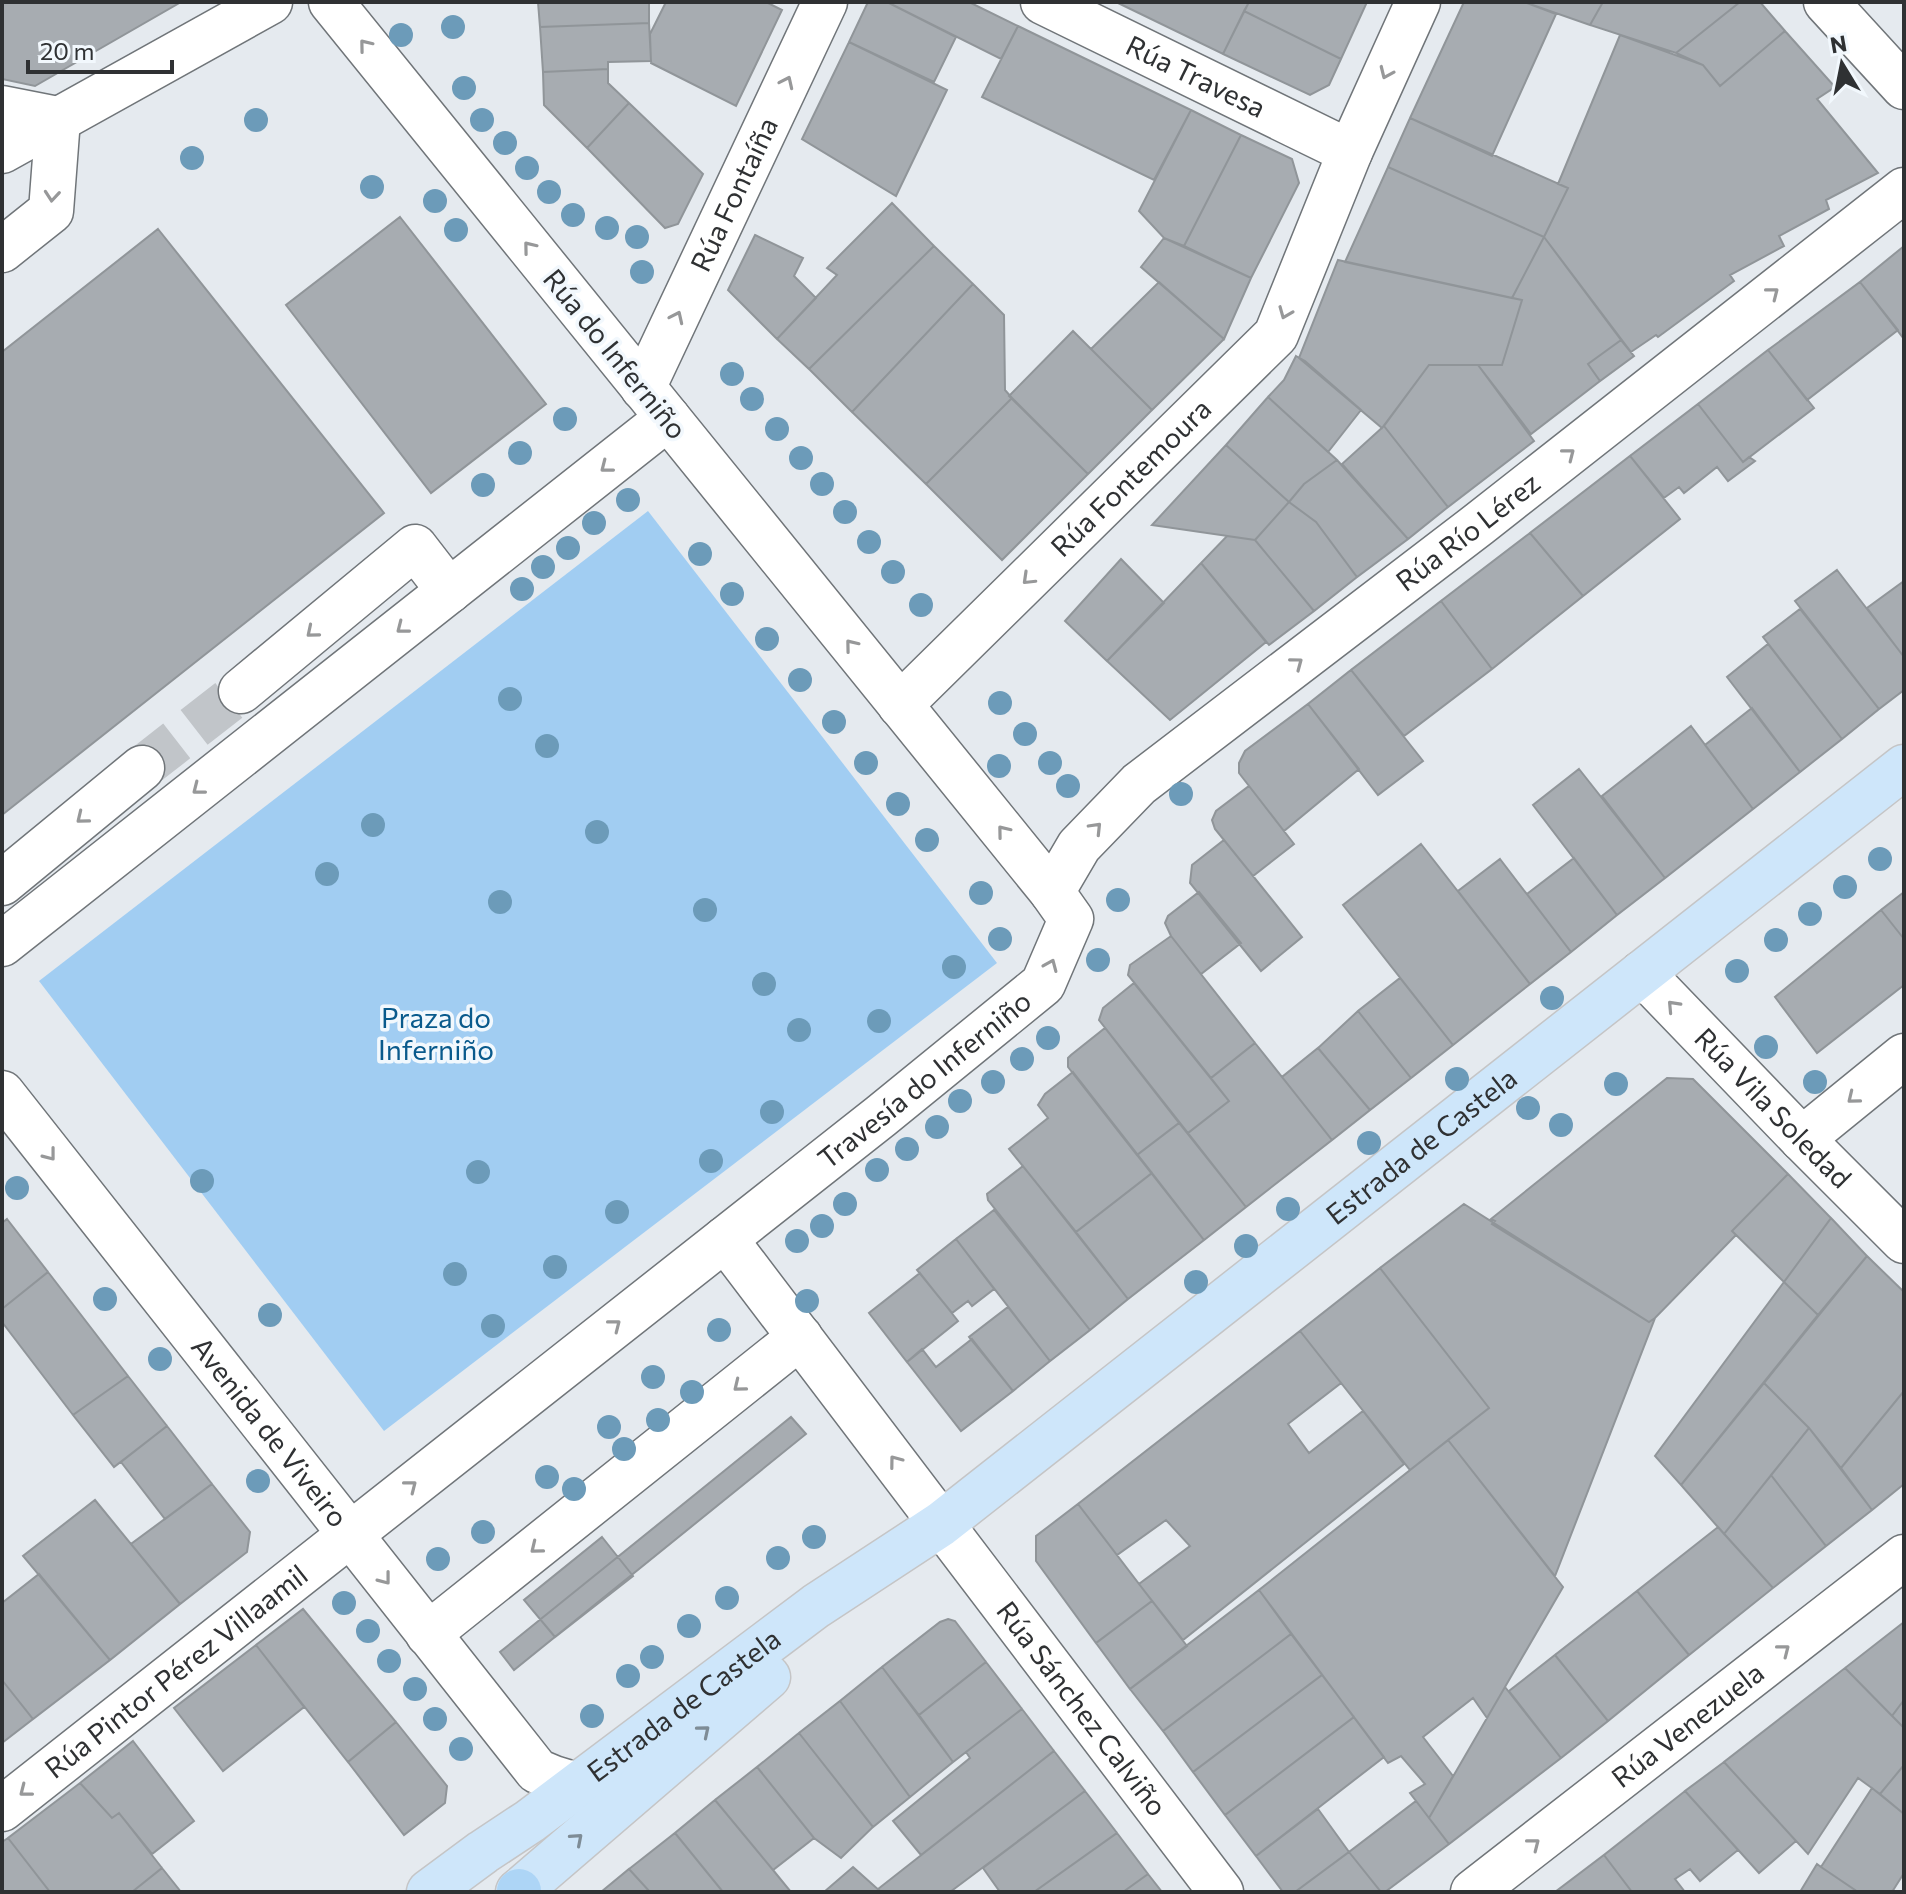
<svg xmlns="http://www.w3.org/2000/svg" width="1906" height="1894" viewBox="0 0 1906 1894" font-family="Commissioner,sans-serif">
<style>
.green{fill:#a1cdf2}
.building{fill:#a7acb1;stroke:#909599;stroke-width:2}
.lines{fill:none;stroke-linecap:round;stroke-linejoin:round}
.minor-tunnel{stroke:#c1c5c9;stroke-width:44;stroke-dasharray:44 22;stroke-linecap:butt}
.minor-casing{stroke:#707579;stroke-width:47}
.major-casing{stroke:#c5c5c6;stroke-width:47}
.highway-casing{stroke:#c5c5c6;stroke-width:47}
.minor{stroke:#fff;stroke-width:44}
.major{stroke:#cee6fa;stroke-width:44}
.highway{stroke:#add5f6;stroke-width:44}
.tree{fill:#6c9bb9}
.oneway{stroke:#979899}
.oneway2{stroke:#7e8c96}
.labels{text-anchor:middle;stroke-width:7;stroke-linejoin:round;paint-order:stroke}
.street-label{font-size:28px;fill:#2f3133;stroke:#f2f8fd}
.park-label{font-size:28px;fill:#095a8c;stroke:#f2f8fd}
</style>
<rect width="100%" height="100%" fill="#e5eaef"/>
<path class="green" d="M648,511L997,963L384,1431L39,981Z"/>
<path class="building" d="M2,2H181L35,86L2,79Z
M538,2H649V23L540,27Z
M666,2H766L782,10L736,106L651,63L650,34Z
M868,2H887L956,37L934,82L849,42Z
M887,2H969L1018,26L1001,59Z
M1116,2H1249L1223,54Z
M1249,2H1367L1341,59L1244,11Z
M1464,2H1524L1556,14L1492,156L1410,118Z
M1524,2H1603L1590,25Z
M1603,2H1740L1676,53L1590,25Z
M1740,2H1760L1785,31L1720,86L1703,65L1676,53Z
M1244,11L1341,59L1329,85L1310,95L1223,54Z
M649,23L651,61L608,62V69L543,72L540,27Z
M1018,26L1191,110L1154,180L982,97Z
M1785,31L1835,87L1817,99L1878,173L1826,200L1829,209L1779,236L1784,246L1730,275L1734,281L1658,337L1656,335L1631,352L1544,237L1568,188L1558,184L1620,35L1703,65L1720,86Z
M849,42L947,90L896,196L802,139Z
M608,69V83L629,103L587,148L544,105L543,72Z
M629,103L703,174L678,224L665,228L587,148Z
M1191,110L1241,135L1184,246L1164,238L1139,211Z
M1410,118L1568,188L1544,237L1388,167Z
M1241,135L1292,159L1299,183L1251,278L1184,246Z
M1388,167L1544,237L1512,298L1345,262Z
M892,203L934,246L809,369L777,339L837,275L827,268Z
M400,217L546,404L431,493L286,305Z
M158,229L384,513L2,815V352Z
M755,235L803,258L794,276L816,298L777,339L728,290Z
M1544,237L1621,340L1588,364L1600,381L1531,434L1478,365H1502L1522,300L1512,298Z
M1164,238L1251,278L1224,339L1141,267Z
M934,246L973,284L852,412L809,369Z
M1904,246V339L1860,282Z
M1338,260L1522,300L1502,365H1429L1382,428L1299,358Z
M1159,282L1224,339L1152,410L1091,349Z
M1860,282L1898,330L1807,400L1768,350Z
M973,284L1004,315L1005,390L1012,398L926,484L852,412Z
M1073,331L1152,410L1088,474L1009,396Z
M1621,340L1634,356L1600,381L1588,364Z
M1768,350L1814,408L1743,462L1698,404Z
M1296,356L1305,361L1361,410L1328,452L1268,397L1284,380Z
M1429,365H1478L1534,441L1448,507L1384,426Z
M1268,397L1337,460L1304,484L1289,502L1226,445Z
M1012,398L1088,474L1002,560L926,484Z
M1698,404L1743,462L1749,457L1755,461L1728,481L1717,467L1684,493L1679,487L1664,498L1630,456Z
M1384,426L1448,507L1408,539L1342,464Z
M1226,445L1289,502L1255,540L1152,525Z
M1630,456L1680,519L1583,596L1530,533Z
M1337,460L1408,539L1357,577L1316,522L1289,502L1304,484Z
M1289,502L1316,522L1357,577L1314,611L1255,540Z
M1530,533L1583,596L1492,669L1441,601Z
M1227,536L1255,540L1314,611L1269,645L1201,563Z
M1121,559L1164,603L1107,661L1065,621Z
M1201,563L1266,642L1170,720L1107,661Z
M1837,570L1904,657V690L1879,709L1795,601Z
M1904,581V657L1867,608Z
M1441,601L1492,669L1404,736L1351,670Z
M1800,609L1879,709L1842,739L1763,637Z
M1768,644L1842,739L1800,772L1727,677Z
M1351,670L1423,761L1378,795L1308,704Z
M1308,704L1359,769L1284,831L1239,773V763L1245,751Z
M1752,708L1800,772L1753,809L1705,745Z
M1691,726L1753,809L1665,878L1602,796Z
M1579,769L1665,878L1617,915L1533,805Z
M1249,786L1294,844L1253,876L1215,829L1212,820L1216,811Z
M1224,840L1302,937L1261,971L1190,883L1192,865Z
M1421,844L1530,984L1453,1045L1343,905Z
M1574,858L1617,915L1571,952L1527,894Z
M1500,859L1571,952L1530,984L1458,891Z
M1199,892L1241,943L1201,974L1171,936L1165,923L1168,916Z
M1904,892V939L1881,910Z
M1881,910L1904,939V985L1817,1053L1775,997Z
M1171,936L1255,1043L1211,1078L1128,975L1130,965Z
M1400,978L1453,1045L1411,1078L1358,1011Z
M1134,983L1229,1101L1188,1133L1099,1020L1103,1008Z
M1358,1011L1411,1078L1370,1110L1318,1048Z
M1105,1028L1179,1123L1137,1155L1068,1067V1058L1071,1055Z
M1255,1043L1332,1140L1246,1207L1188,1133L1229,1101L1211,1078Z
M1318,1048L1370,1110L1332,1140L1282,1077Z
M1073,1072L1152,1173L1076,1232L1009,1149L1048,1118L1038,1105L1045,1094Z
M1667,1078L1693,1079L1788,1174L1732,1231L1736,1235L1655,1318L1649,1322L1492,1224L1495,1221L1491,1219Z
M1179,1123L1246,1207L1204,1240L1137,1155Z
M1023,1166L1128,1299L1090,1330L988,1200L987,1194Z
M1152,1173L1204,1240L1128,1299L1076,1232Z
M1788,1174L1831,1218L1784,1282L1732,1231Z
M1464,1204L1649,1322L1655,1318L1555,1576L1448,1440L1489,1408L1380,1268Z
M994,1210L1090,1330L1050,1361L956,1239Z
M1831,1218L1867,1256L1818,1315L1784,1282Z
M7,1219L48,1272L2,1309V1223Z
M956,1239L994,1289L972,1306L968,1301L952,1313L917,1270Z
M1867,1256L1904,1292V1391L1841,1468L1809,1428L1764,1383Z
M1380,1268L1489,1408L1410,1470L1300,1331Z
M48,1272L128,1376L73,1415L2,1322V1309Z
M920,1273L958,1321L907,1362L869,1313Z
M1784,1282L1818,1315L1681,1485L1655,1456Z
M1008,1307L1050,1361L1013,1391L969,1337Z
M1300,1331L1341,1383L1288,1424L1309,1453L1363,1411L1404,1464L1183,1640L1139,1584L1190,1546L1166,1520L1117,1555L1078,1504Z
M972,1339L1013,1391L961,1431L907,1362L922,1349L936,1367Z
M128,1376L167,1426L114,1467L73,1415Z
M1764,1383L1809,1428L1724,1534L1681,1485Z
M1904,1391V1484L1872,1510L1841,1468Z
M791,1417L806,1434L514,1670L500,1652Z
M167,1426L212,1484L165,1519L121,1462Z
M1809,1428L1872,1510L1826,1546L1771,1475Z
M1448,1440L1563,1587L1487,1718L1473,1698L1423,1737L1453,1776L1429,1818L1410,1793L1425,1784L1401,1756L1388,1763L1259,1590Z
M1771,1475L1826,1546L1773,1588L1724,1534Z
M212,1484L250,1532L247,1552L180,1604L131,1544Z
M95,1500L180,1604L110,1660L23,1556Z
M1078,1504L1152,1601L1096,1643L1036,1561V1536Z
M1718,1527L1773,1588L1689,1655L1637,1591Z
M602,1537L633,1576L555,1637L524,1600Z
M39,1574L110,1660L33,1719L2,1680V1603Z
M1259,1590L1291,1634L1163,1731L1130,1689Z
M1637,1591L1689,1655L1608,1721L1555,1655Z
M1152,1601L1187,1646L1130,1689L1096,1643Z
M303,1609L396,1722L348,1762L256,1645Z
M948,1619L955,1621L986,1662L919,1715L882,1667L940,1622Z
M1904,1622V1700L1892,1716L1845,1668Z
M1291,1634L1322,1675L1193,1772L1163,1731Z
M256,1645L304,1707L223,1771L174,1708Z
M1555,1655L1608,1721L1561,1758L1509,1691Z
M986,1662L1022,1709L953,1762L919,1715Z
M882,1667L953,1762L910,1797L840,1701Z
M1845,1668L1904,1728V1765L1880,1794L1858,1778L1808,1854L1724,1762Z
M1322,1675L1354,1717L1225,1815L1193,1772Z
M2,1680L33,1719L2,1743Z
M1505,1687L1561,1758L1449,1844L1429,1818Z
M1904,1700V1728L1892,1716Z
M840,1701L910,1797L873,1827L799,1733Z
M1022,1709L1054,1751L921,1855L893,1821L970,1758L966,1752Z
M1354,1717L1384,1757L1256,1856L1225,1815Z
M396,1722L447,1786L445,1803L404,1835L348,1762Z
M799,1733L873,1827L841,1858L814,1838L757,1767Z
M133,1741L194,1821L152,1854L119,1813L112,1818L80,1783Z
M1054,1751L1085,1791L950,1892H881L878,1889Z
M1724,1762L1796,1841L1759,1873L1685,1791Z
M1904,1765V1814L1880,1794Z
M757,1767L814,1838L773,1870L715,1800Z
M80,1783L112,1818L119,1813L162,1868L132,1892H50L8,1838Z
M1872,1788L1904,1814V1873L1892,1892H1858L1821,1867Z
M1085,1791L1117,1833L1034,1892H1000L983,1868Z
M1685,1791L1738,1850L1700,1881L1690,1869L1675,1879L1685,1892H1632L1604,1855Z
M715,1800L773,1870L791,1892H723L675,1833Z
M1416,1801L1449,1844L1385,1892H1381L1349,1852Z
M1318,1809L1349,1852L1295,1892H1283L1256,1856Z
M675,1833L723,1892H650L629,1869Z
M1117,1833L1148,1874L1123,1892H1034Z
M8,1838L50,1892H2V1842Z
M1349,1852L1381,1892H1295Z
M1604,1855L1632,1892H1555Z
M1817,1864L1821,1867L1858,1892H1800Z
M853,1867L881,1892H824Z
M162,1868L181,1892H132Z
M629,1869L650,1892H601Z
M1148,1874L1162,1892H1123Z"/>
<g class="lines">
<path class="minor-tunnel" d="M142,768L241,691"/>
<g class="minor-casing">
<g id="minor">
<path id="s1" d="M1043,2L1350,152"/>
<path d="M1826,2L1904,87"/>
<path d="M2,108L58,119L51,211L2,250"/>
<path d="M2,151L270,2"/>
<path id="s2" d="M643,388L825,2"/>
<path d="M241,691L415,547L449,591"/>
<path id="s3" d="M900,705L1276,335L1350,152L1418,2"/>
<path d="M2,883L142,768"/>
<path id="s4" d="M1052,892L1079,846L1139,784L1479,524L1904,190"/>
<path d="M2,944L668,418"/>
<path id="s5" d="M1642,973L1802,1139L1904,1241"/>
<path id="s6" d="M2,1093L537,1771C560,1782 583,1788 609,1787"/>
<path d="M1802,1139L1904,1056"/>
<path id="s7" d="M725,1239L1221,1892"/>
<path d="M428,1634L800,1337"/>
<path id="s8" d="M2,1809L881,1116L1043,984L1071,919L1052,892L331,2"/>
<path id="s9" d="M1473,1892L1904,1557"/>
</g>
</g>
<g class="major-casing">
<g id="major">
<path id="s10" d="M429,1892L483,1852L530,1821L816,1606L941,1524L1904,767"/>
<path d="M518,1892L768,1677"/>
</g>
</g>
<g class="highway-casing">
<path id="highway" d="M519,1892V1891"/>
</g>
<use href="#minor" class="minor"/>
<use href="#major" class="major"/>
<use href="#highway" class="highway"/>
</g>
<g class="tree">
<circle cx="453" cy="27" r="12"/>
<circle cx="401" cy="35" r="12"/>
<circle cx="464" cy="88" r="12"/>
<circle cx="256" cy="120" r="12"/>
<circle cx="482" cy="120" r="12"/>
<circle cx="505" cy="143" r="12"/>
<circle cx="192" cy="158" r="12"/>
<circle cx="527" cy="168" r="12"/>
<circle cx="372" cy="187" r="12"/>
<circle cx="549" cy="192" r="12"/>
<circle cx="435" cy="201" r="12"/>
<circle cx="573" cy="215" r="12"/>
<circle cx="607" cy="228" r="12"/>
<circle cx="456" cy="230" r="12"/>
<circle cx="637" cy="237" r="12"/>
<circle cx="642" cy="272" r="12"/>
<circle cx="732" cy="374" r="12"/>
<circle cx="752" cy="399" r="12"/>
<circle cx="565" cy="419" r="12"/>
<circle cx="777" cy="429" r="12"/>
<circle cx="520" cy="453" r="12"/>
<circle cx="801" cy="458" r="12"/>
<circle cx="822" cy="484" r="12"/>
<circle cx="483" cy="485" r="12"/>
<circle cx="628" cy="500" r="12"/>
<circle cx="845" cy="512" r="12"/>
<circle cx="594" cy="523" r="12"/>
<circle cx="869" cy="542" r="12"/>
<circle cx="568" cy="548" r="12"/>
<circle cx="700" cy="554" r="12"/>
<circle cx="543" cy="567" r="12"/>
<circle cx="893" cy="572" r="12"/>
<circle cx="522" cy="589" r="12"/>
<circle cx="732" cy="594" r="12"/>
<circle cx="921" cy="605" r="12"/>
<circle cx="767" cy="639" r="12"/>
<circle cx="800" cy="680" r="12"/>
<circle cx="510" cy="699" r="12"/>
<circle cx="1000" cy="703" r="12"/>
<circle cx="834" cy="722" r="12"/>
<circle cx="1025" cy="734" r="12"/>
<circle cx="547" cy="746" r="12"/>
<circle cx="866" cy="763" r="12"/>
<circle cx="1050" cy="763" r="12"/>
<circle cx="999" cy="766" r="12"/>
<circle cx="1068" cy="786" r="12"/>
<circle cx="1181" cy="794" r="12"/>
<circle cx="898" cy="804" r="12"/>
<circle cx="373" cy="825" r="12"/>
<circle cx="597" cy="832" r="12"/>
<circle cx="927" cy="840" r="12"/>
<circle cx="1880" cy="859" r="12"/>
<circle cx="327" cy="874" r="12"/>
<circle cx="1845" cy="887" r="12"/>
<circle cx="981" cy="893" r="12"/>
<circle cx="1118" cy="900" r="12"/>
<circle cx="500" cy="902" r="12"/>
<circle cx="705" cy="910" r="12"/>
<circle cx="1810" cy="914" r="12"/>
<circle cx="1000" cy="939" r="12"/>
<circle cx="1776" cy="940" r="12"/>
<circle cx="1098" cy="960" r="12"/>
<circle cx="954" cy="967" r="12"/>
<circle cx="1737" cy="971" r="12"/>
<circle cx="764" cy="984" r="12"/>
<circle cx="1552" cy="998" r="12"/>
<circle cx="879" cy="1021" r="12"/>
<circle cx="799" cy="1030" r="12"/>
<circle cx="1048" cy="1038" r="12"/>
<circle cx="1766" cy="1047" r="12"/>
<circle cx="1022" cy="1059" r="12"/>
<circle cx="1457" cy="1079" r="12"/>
<circle cx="993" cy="1082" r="12"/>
<circle cx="1815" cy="1082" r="12"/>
<circle cx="1616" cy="1084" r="12"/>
<circle cx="960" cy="1101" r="12"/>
<circle cx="1528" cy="1108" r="12"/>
<circle cx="772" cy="1112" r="12"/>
<circle cx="1561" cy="1125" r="12"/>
<circle cx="937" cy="1127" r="12"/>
<circle cx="1369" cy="1143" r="12"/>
<circle cx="907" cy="1149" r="12"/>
<circle cx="711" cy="1161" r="12"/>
<circle cx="877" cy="1170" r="12"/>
<circle cx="478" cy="1172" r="12"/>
<circle cx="202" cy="1181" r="12"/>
<circle cx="17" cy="1188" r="12"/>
<circle cx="845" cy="1204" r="12"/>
<circle cx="1288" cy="1209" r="12"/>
<circle cx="617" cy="1212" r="12"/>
<circle cx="822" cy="1226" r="12"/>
<circle cx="797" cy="1241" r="12"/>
<circle cx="1246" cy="1246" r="12"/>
<circle cx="555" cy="1267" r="12"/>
<circle cx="455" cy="1274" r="12"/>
<circle cx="1196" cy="1282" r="12"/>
<circle cx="105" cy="1299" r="12"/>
<circle cx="807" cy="1301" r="12"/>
<circle cx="270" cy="1315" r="12"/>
<circle cx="493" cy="1326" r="12"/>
<circle cx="719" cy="1330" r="12"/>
<circle cx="160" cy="1359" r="12"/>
<circle cx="653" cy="1377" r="12"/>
<circle cx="692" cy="1392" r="12"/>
<circle cx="658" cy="1420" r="12"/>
<circle cx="609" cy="1427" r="12"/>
<circle cx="624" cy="1449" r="12"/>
<circle cx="547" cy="1477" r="12"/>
<circle cx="258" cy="1481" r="12"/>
<circle cx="574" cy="1489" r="12"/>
<circle cx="483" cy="1532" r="12"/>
<circle cx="814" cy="1537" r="12"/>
<circle cx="778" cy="1558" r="12"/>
<circle cx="438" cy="1559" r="12"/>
<circle cx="727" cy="1598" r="12"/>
<circle cx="344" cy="1603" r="12"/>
<circle cx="689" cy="1626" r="12"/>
<circle cx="368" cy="1631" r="12"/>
<circle cx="652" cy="1657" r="12"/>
<circle cx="389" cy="1661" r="12"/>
<circle cx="628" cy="1676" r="12"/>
<circle cx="415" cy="1689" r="12"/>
<circle cx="592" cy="1716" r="12"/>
<circle cx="435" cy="1719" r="12"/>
<circle cx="461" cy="1749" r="12"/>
</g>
<defs><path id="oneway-chevron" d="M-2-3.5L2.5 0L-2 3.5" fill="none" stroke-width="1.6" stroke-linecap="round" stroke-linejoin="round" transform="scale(2)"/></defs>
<g class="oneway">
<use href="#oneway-chevron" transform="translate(365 45) rotate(-129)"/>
<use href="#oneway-chevron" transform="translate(1386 73) rotate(114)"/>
<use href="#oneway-chevron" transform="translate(787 82) rotate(-65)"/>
<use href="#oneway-chevron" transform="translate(52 196) rotate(95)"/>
<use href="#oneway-chevron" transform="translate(529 247) rotate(-129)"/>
<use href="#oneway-chevron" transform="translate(1773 293) rotate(-38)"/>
<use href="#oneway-chevron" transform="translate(1285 313) rotate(112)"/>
<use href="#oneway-chevron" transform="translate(677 317) rotate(-65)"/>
<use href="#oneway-chevron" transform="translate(1569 454) rotate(-38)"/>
<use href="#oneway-chevron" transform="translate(606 467) rotate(142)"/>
<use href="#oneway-chevron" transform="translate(1028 579) rotate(136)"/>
<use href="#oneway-chevron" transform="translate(402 628) rotate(142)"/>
<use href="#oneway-chevron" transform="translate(312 632) rotate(140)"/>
<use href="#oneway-chevron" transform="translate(851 645) rotate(-129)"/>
<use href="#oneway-chevron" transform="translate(1297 663) rotate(-37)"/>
<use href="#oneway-chevron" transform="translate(198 789) rotate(142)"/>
<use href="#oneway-chevron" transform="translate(82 818) rotate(141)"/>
<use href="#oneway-chevron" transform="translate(1096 828) rotate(-46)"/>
<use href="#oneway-chevron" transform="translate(1003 831) rotate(-129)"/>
<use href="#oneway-chevron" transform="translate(1051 965) rotate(-67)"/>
<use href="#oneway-chevron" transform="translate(1673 1006) rotate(-133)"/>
<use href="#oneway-chevron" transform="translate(1853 1098) rotate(141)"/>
<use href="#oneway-chevron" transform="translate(50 1155) rotate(52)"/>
<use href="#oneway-chevron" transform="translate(615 1325) rotate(-38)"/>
<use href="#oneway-chevron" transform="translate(739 1386) rotate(141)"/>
<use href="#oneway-chevron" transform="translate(895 1461) rotate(-127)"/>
<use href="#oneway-chevron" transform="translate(411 1486) rotate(-38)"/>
<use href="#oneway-chevron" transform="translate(536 1548) rotate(141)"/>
<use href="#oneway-chevron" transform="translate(385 1579) rotate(52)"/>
<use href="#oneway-chevron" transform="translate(1784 1650) rotate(-38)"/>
<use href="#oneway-chevron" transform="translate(25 1791) rotate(142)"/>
<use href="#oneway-chevron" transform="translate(1534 1844) rotate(-38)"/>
</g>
<g class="oneway2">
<use href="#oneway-chevron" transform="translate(704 1731) rotate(-40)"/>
<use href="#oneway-chevron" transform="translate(577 1839) rotate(-41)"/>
</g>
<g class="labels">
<g class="street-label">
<text dy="10" stroke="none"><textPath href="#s1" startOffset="170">Rúa Travesa</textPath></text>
<text dy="10" stroke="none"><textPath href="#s2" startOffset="214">Rúa Fontaíña</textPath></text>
<text transform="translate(615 354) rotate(51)" y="10">Rúa do Inferniño</text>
<text dy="10" stroke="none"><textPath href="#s3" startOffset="324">Rúa Fontemoura</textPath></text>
<text dy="10" stroke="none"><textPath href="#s4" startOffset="554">Rúa Río Lérez</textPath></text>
<text dy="10" stroke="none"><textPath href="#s8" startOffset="1176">Travesía do Inferniño</textPath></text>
<text dy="10" stroke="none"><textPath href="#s5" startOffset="188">Rúa Vila Soledad</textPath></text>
<text dy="10" stroke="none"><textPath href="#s10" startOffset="1242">Estrada de Castela</textPath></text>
<text dy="10" stroke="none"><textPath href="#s6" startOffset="432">Avenida de Viveiro</textPath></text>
<text dy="10" stroke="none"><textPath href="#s8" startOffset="222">Rúa Pintor Pérez Villaamil</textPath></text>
<text dy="10" stroke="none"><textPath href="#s10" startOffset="316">Estrada de Castela</textPath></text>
<text dy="10" stroke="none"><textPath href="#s7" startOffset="590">Rúa Sánchez Calviño</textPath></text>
<text dy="10" stroke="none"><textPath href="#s9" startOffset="272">Rúa Venezuela</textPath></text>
</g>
<g class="park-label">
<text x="436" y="1028">Praza do<tspan x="436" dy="32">Inferniño</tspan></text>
</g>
</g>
<rect width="1906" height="1894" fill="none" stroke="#2f3133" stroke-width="8"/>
<g transform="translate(1842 64) rotate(350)" stroke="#f2f8fd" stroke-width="6" paint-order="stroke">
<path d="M0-6L14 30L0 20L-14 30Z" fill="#2f3133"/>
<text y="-12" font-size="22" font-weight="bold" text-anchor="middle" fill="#2f3133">N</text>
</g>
<path d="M28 60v12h144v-12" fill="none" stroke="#2f3133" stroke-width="4"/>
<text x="40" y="60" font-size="24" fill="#2f3133" stroke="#f2f8fd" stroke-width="6" paint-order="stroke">20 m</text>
</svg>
